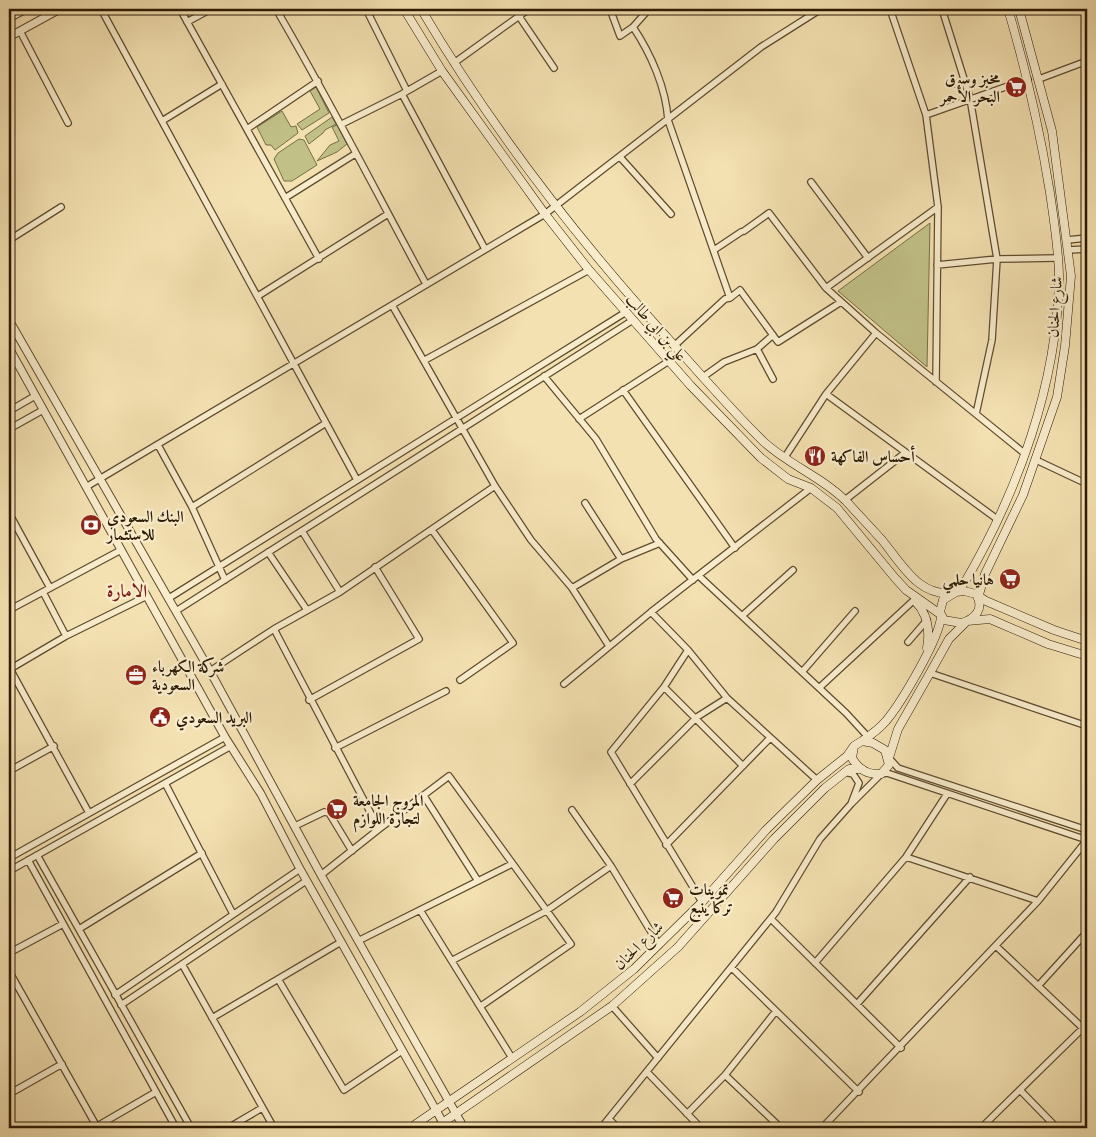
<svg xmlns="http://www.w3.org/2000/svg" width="1096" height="1137" viewBox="0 0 1096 1137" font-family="'IM FELL Double Pica',Amiri,serif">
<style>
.green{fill:#c1c187;stroke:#766e46}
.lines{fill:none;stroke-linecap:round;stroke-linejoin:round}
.minor-casing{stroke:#5e4c2f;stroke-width:8}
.tertiary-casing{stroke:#5e4c2f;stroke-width:9}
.secondary-casing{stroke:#2c1a04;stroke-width:9}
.minor{stroke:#f8eccc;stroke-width:5.5}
.tertiary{stroke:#f8eccc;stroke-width:7}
.secondary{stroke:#f8eccc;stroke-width:8}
.labels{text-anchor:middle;stroke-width:4.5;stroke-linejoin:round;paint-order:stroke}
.poi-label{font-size:16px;font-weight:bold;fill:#2c1a04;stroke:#f8eccc;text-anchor:start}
.street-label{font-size:16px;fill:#2c1a04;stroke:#f8eccc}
.neighbourhood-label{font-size:18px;font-weight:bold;fill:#7a1f14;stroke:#f8eccc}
</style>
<rect width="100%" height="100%" fill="#f4e1b1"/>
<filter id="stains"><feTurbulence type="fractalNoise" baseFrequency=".004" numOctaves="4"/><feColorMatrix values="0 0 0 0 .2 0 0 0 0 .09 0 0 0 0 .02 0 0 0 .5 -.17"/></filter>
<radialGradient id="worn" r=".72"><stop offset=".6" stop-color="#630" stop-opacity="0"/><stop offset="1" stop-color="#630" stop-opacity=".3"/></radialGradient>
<path class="green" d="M316,87L329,113L302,130L297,124L320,109L310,91Z
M282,111L291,127L296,126L298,133L275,150L271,145H266L257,127Z
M332,117L336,124L325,130L323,133L309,144L305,136Z
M337,125L347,144L337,152L317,161L330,145L339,141L332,127Z
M299,139L304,140L317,165L292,181H284L274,159L278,153Z
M930,223L927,367L838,291Z"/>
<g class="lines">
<g class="minor-casing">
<path id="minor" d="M101,9L357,480
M180,9L319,259
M276,9C329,99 376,192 426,284
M366,9L407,91
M514,9L554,68
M610,9L620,36L633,27L649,9
M890,9L926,115L938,207L936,382
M942,9L970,98L997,259L992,340L976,414
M187,22L211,9
M633,27C651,54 666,88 668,120L730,298
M20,31L68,123
M454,63L529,9
M1039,79L1087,61
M402,94L485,249
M926,115L1028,79
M162,121L222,84
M342,124L402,94L442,71
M247,129L318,81
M620,157L671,214
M811,182L868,258
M285,198L355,154
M744,231L769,213L826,288L876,333L1024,453
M9,240L61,207
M1067,240L1087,238
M714,250L741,232
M1068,250L1087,249
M937,265L997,259L1057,258
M826,288L938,207
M258,296L388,214
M392,305L495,486L531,540L572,588L609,646
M674,346L725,299L730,298L740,290L778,342L841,302
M757,349L773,379
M425,360L589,270
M544,376L596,439L656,539L693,580
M703,377L724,362L757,349L773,335
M623,390L735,548
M826,394L997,519
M9,411L35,396
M579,419L669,361
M9,429L43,410
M158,445L192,507L225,580
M785,457L826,394L876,333
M1036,460L1087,484
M86,487L545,214L761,47L821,9
M845,500L905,453
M585,503L621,559
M192,507L326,423
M9,513L50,588
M432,530L513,643L460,680
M302,531L340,592
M268,552L307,610
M699,576L846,713L869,738
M572,588L621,559L660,543
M43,592L66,636
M169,598L626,312
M9,610L121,550
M176,611L633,320
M651,612L688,650L727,698L817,780
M743,615L793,570
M274,629L379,829L321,875
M908,642L927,620
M688,650L664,687L611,752L702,902
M9,667L89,813
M10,669L66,636L147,596
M210,671L274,629L340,592L495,486
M802,672L855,611
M930,673L1087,726
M564,684L651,612L811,488
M664,687L743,766
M819,688L914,600
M309,700L419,639L375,567
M335,748L446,691
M889,758L898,768L1087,830
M9,771L54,746
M845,772L853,774L859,783L851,804L881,774L887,773L1087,840
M165,783L233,914
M630,784L697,717L727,698
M424,796L478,881
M572,810L611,866L659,945
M295,826L324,812L329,813L352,851
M379,829L449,776L571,944L481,1006
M666,845L770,738
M37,855L191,1128
M906,857L1038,901
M9,858L225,737
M28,860L176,1128
M9,871L231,746
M420,910L512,1058
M771,919L901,1048
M79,929L202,853
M358,941L512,864
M996,946L1087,1032
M9,953L63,924
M453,960L546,911L611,866
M815,963L906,857L947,794
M182,964L274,1128
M732,968L859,1092
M9,971L97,1127
M278,979L344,1090L402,1051
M1038,986L1087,932
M115,995L300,869
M857,1004L970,877
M121,1005L306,881
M612,1006L658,1058
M212,1018L341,942
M647,1072L701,1128
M725,1075L781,1128
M1020,1090L1057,1128
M9,1094L62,1064
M687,1114L725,1075L776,1011
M609,1119L618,1128
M94,1128L156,1092
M228,1128L262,1108
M601,1128L776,912L820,839L851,804
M822,1128L1038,901L1087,840
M981,1128L1083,1028"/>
</g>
<g class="tertiary-casing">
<path id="tertiary" d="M9,18L26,9
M9,37L60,9
M9,320L210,671L321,875L464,1128
M9,348L225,737L261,794L300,869L446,1128"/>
</g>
<g class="secondary-casing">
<path id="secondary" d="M404,9L442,71L545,214L589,270L691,386L761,458L788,479L811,488L837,508L895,578L906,590L940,614
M421,9C495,134 585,249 684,356C710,385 736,415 764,442C789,465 822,477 846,501C858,514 870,527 882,540C901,563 920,600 956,592L965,582C1018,491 1057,385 1059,279C1059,250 1054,221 1050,193C1040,130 1026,70 1008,9
M964,591L976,594C985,609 975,619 961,623L944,620L940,612L943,600L956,592Z
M977,595L986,601L1054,630L1087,641
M978,598L985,574L1023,495L1057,397L1065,346L1071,276L1052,131L1019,9
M915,601C928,614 930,631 927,648
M862,741C871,735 879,729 886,721C901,703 940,638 941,616
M862,741L873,743L885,750L889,765L881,774C868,775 858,769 852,758L854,746Z
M889,758L898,729L930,673L949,639L967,621L990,619L1048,644L1087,656
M410,1128L580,1012L634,969L702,902L766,830L817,780L847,756L854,746
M435,1128L612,1006L678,947L774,839L825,788L849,769H862"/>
</g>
<use href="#minor" class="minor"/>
<use href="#tertiary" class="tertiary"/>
<use href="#secondary" class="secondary"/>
</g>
<defs>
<g id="supermarket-disc" transform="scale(1.125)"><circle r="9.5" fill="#8f2418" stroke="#f8eccc"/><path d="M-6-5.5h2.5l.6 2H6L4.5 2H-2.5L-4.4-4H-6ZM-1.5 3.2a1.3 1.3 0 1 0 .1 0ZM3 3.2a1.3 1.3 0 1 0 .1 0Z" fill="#fff"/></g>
<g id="restaurant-disc" transform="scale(1.125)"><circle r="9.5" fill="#8f2418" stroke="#f8eccc"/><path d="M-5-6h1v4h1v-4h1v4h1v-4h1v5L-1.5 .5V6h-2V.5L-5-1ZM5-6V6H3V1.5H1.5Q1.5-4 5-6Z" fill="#fff"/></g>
<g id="bank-disc" transform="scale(1.125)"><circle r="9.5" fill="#8f2418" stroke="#f8eccc"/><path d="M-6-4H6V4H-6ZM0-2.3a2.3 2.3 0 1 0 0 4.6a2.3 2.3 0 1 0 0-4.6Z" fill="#fff"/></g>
<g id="office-disc" transform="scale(1.125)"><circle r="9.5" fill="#8f2418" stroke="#f8eccc"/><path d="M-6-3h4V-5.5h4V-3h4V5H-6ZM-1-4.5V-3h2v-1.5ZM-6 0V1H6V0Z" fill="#fff"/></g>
<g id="civic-disc" transform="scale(1.125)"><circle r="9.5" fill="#8f2418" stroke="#f8eccc"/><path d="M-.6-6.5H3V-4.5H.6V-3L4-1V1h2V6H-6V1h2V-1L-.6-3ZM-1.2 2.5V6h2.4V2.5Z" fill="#fff"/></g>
</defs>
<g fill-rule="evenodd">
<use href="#supermarket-disc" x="1016" y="87"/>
<use href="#restaurant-disc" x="815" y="456"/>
<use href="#bank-disc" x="91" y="525"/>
<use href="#supermarket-disc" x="1010" y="579"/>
<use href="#office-disc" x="136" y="675"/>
<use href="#civic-disc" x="160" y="717"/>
<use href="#supermarket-disc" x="337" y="809"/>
<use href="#supermarket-disc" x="673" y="898"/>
</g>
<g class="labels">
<g class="poi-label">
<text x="1000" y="84" text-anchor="end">مخبز وسوق<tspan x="1000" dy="18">البحر الأحمر</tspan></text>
<text x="831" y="462">أحساس الفاكهة</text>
<text x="107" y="522">البنك السعودي<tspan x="107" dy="18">للاستثمار</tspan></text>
<text x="994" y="585" text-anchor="end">هانيا حلمي</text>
<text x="152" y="672">شركة الكهرباء<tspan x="152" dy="18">السعودية</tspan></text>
<text x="176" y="723">البريد السعودي</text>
<text x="353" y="806">المروج الجامعة<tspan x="353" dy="18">لتجارة اللوازم</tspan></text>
<text x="689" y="895">تموينات<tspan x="689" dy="18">تركا ينبع</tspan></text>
</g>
<g class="street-label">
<text transform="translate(1054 307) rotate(-86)" y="6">شارع الحنان</text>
<text transform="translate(657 327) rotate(49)" y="6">علي بن ابي طالب</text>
<text transform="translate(638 945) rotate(-44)" y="6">شارع الحنان</text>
</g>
<g class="neighbourhood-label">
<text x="127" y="597">الامارة</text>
</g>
</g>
<rect width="1096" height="1137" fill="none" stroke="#f4e1b1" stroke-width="30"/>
<rect x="10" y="10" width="1076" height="1117" fill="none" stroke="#2c1a04" stroke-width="2.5"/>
<rect x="15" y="15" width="1066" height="1107" fill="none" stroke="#2c1a04"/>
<rect width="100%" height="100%" filter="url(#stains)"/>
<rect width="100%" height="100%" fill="url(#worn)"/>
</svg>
